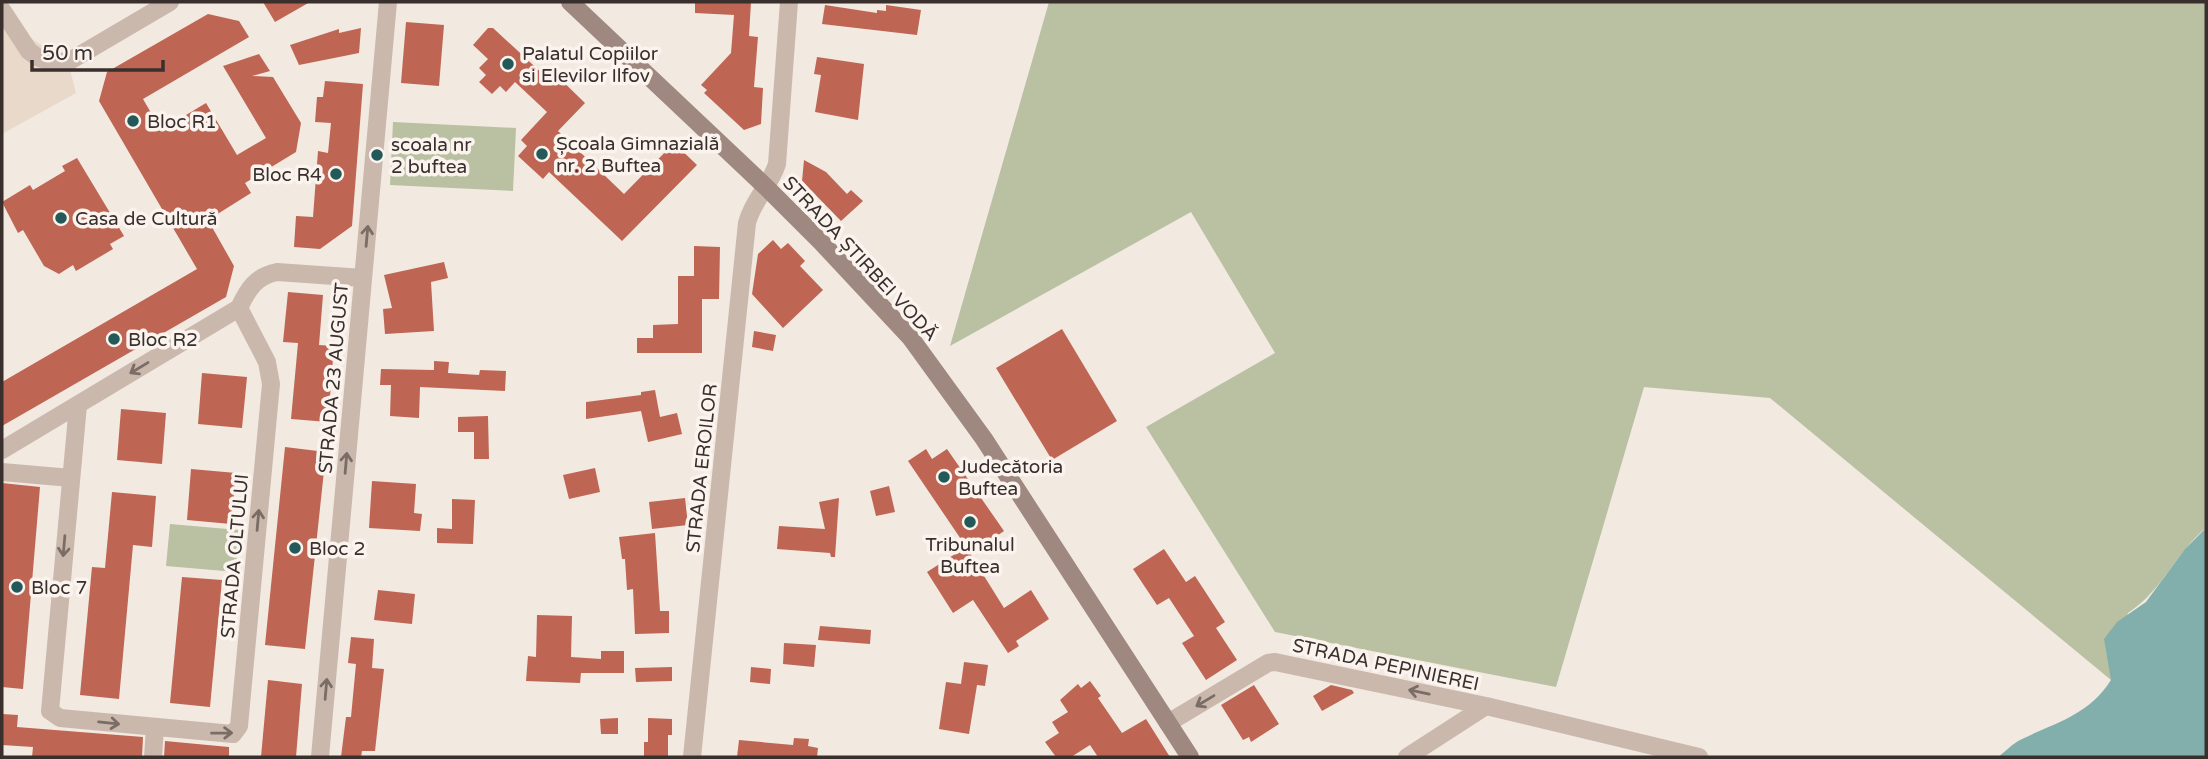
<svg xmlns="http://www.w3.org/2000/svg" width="2208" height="759" viewBox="0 0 2208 759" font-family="'Varela Round',sans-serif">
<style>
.green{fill:#b9c1a2}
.plaza{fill:#e9d9ca}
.water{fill:#82aeac}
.building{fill:#bf6553}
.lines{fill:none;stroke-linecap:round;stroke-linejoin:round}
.street{stroke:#cab8ad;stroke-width:18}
.secondary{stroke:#9e887f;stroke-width:18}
.oneway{stroke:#7a6d66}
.poi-dot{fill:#235958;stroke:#faf3ee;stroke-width:2.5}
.labels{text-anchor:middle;stroke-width:7;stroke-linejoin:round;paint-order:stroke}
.poi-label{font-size:19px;fill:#392f2c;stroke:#faf3ee;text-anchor:start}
.street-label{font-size:19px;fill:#392f2c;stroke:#faf3ee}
</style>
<rect width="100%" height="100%" fill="#f2e9e1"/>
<path class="green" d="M1049,2H2206V528C2175,553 2164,589 2128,613L2111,680L1770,398L1644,387L1556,687L1275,632L1146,427L1275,353L1191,212L950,346Z
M393,122L516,128L513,191L390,185Z
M170,524L239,530L236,572L166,566Z"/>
<path class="plaza" d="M2,23L10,25L68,62L76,93L2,134Z"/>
<path class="water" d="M2206,528V757H1998C2005,752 2012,744 2020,740C2056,722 2088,716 2111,680L2104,639L2117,622L2146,602L2185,549Z"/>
<path class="building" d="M263,2H310L275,22Z
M695,2H751L749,36L758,37L754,87L763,88L761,124L744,130L704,93L707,90L701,85L731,53L734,15L695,13Z
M825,5L877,13V10L886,11V5L921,10L917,35L822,24Z
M208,14L239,21L249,37L143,99L161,130L206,103L237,155L266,138L223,66L259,54L270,71L252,76L273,77L301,123L296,152L245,183L251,193L208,220L234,266L226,297L2,426V382L197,269L99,101L107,72Z
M406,22L444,25L439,86L401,83Z
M361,28L359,53L299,65L290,45L339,29V33Z
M488,28H493L545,76L551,70L585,103L558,131L624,194L674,143L697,165L622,241L549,172L543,179L518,156L527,146L521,140L547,112L515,82L506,92L500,86L492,94L479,82L486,75L479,68L488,59L473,45Z
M817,57L864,64L858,120L815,112L821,75L814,74Z
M325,81L363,84L352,226L320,249L294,247L296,216L313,217L318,151L328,153L331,123L315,122L317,97H323Z
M77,158L124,236L110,244L113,249L76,271L73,265L59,274L44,266L23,230L18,233L2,202L30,185L33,190L65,171L62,166Z
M804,160L826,172L847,194L851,190L863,201L841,221L802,181Z
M773,240L781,249L788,243L805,261L800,266L823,290L783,328L752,294L758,254Z
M694,246L720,247L719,299H702V353H637V338H653V325L678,324V276H694Z
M444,262L448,278L431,282L434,331L385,334L383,309L392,308L384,275Z
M288,292L323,295L319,345L334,346L328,422L291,419L298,343L283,342Z
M1062,329L1117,421L1052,460L996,368Z
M754,331L776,335L773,351L752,347Z
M434,361L449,362L448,373L479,375L480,370L506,371L505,391L420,387L419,418L390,416L391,385H380L381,369L434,370Z
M202,373L247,377L242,428L198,424Z
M655,390L660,417L677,413L682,434L648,442L641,411L586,419V402L641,395V392Z
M121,409L166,413L162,464L117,460Z
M488,416L489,459H474V432H458V417Z
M285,447L326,452L305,649L265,645Z
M926,449L932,459L947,449L1004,531L971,554L908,461Z
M595,468L600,492L569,499L563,475Z
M191,469L236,473L231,524L187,520Z
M372,481L416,484L414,513L422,514L420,531L369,528Z
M2,483L40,487L23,689L2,687Z
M889,486L895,512L876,516L870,491Z
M112,492L156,496L152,547L133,545L119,699L80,695L92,567L105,568Z
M685,498L688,525L652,529L649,502Z
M839,498L835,557H831L830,553L777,549L779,526L825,529L819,502Z
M452,499L475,500L473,544L437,543V528L452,529Z
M655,533L660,611H669V633L635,634L633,589L627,590L625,559H622L619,537Z
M966,547L1004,608L1031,590L1049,619L1016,641L1019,646L1008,653L973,600L953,613L927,572Z
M1164,549L1186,582L1195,576L1225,622L1216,628L1237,660L1206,680L1182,643L1194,636L1169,598L1157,605L1133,569Z
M182,577L222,580L210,707L170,703Z
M378,590L415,594L412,624L374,620Z
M537,615L572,616L571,657L601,659V651H624V673H581L580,683L526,681L528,656L536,657Z
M820,626L871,630L870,644L818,640Z
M351,637L374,639L372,668L384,669L375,751H362L361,757H341L346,717H351L356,664L348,663Z
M784,643L816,645L814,667L783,664Z
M964,662L988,665L985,686L977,685L969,734L939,729L946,682L961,684Z
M672,667V681L636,682L635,668Z
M751,667L771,669L770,684L750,682Z
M268,680L302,684L296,757H261Z
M1090,681L1101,696L1098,698L1122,733L1146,719L1170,757H1098L1090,745L1071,757H1056L1045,742L1059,733L1052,722L1068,712L1060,700L1078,684L1081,688Z
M1254,685L1279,724L1251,742L1249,737L1243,740L1221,705Z
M1331,685L1352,690L1354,693L1322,711L1313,696Z
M2,714L18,715L17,727L143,737L142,757H32L33,747L2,745Z
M618,718V734H601L600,719Z
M648,718L672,719V735H668V757H644V742H648Z
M794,738L809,739L808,746L818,748L817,757H737L739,740L793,745Z
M165,741L229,747V757H164Z"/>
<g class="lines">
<path class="street" d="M2,10L29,51L37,57L48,61L68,62L170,2
M78,405L50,711L60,718L233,734L239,726L271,384L267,362L239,308
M2,450L239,308C248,289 256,276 277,272L363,278
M2,472L71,478
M1168,723L1268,663L1275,662L1486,706L1699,757
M153,757L155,728
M320,757L388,2
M692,757L747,223C753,200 770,186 777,164L789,2
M1407,757L1486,706"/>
<path class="secondary" d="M570,2L767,188L823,244L910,337L984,439L1190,757"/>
</g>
<defs><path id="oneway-shaft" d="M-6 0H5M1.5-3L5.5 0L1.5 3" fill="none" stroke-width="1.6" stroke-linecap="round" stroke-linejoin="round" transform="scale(1.75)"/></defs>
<g class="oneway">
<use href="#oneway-shaft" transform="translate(367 236) rotate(-85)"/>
<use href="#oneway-shaft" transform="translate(139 368) rotate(149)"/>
<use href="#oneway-shaft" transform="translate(346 463) rotate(-85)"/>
<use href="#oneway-shaft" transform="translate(258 520) rotate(-85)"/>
<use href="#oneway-shaft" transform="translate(64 546) rotate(95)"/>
<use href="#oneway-shaft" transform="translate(326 689) rotate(-85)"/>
<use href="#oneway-shaft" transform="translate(1419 692) rotate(-168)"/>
<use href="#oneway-shaft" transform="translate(1205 701) rotate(149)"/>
<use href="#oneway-shaft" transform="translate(109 723) rotate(6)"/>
<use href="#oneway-shaft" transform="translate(222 733) rotate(-1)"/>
</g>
<g class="poi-dot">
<circle cx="508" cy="64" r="7"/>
<circle cx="133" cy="121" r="7"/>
<circle cx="542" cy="154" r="7"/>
<circle cx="377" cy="155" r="7"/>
<circle cx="336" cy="174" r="7"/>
<circle cx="61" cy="218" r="7"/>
<circle cx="114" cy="339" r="7"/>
<circle cx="944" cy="477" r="7"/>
<circle cx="970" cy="522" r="7"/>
<circle cx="295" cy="548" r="7"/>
<circle cx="17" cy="587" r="7"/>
</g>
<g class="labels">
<g class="poi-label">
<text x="522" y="60">Palatul Copiilor<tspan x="522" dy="22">si Elevilor Ilfov</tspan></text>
<text x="147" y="128">Bloc R1</text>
<text x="556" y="150">Școala Gimnazială<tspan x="556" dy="22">nr. 2 Buftea</tspan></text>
<text x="391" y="151">scoala nr<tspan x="391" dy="22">2 buftea</tspan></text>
<text x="322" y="181" text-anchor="end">Bloc R4</text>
<text x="75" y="225">Casa de Cultură</text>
<text x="128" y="346">Bloc R2</text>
<text x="958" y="473">Judecătoria<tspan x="958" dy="22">Buftea</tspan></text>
<text x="970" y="551" text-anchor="middle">Tribunalul<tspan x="970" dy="22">Buftea</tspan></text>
<text x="309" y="555">Bloc 2</text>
<text x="31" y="594">Bloc 7</text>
</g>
<g class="street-label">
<text transform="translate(861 258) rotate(47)" y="7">STRADA ȘTIRBEI VODĂ</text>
<text transform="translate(333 378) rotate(-85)" y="7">STRADA 23 AUGUST</text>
<text transform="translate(701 468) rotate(-84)" y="7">STRADA EROILOR</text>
<text transform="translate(234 556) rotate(-85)" y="7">STRADA OLTULUI</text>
<text transform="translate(1386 664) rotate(12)" y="7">STRADA PEPINIEREI</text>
</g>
</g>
<rect width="2208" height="759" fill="none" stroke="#392f2c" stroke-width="7"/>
<path d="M32 60v10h131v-10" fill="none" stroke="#392f2c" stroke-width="3.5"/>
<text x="42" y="60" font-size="21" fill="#392f2c" stroke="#faf3ee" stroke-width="5" paint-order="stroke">50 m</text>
</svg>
